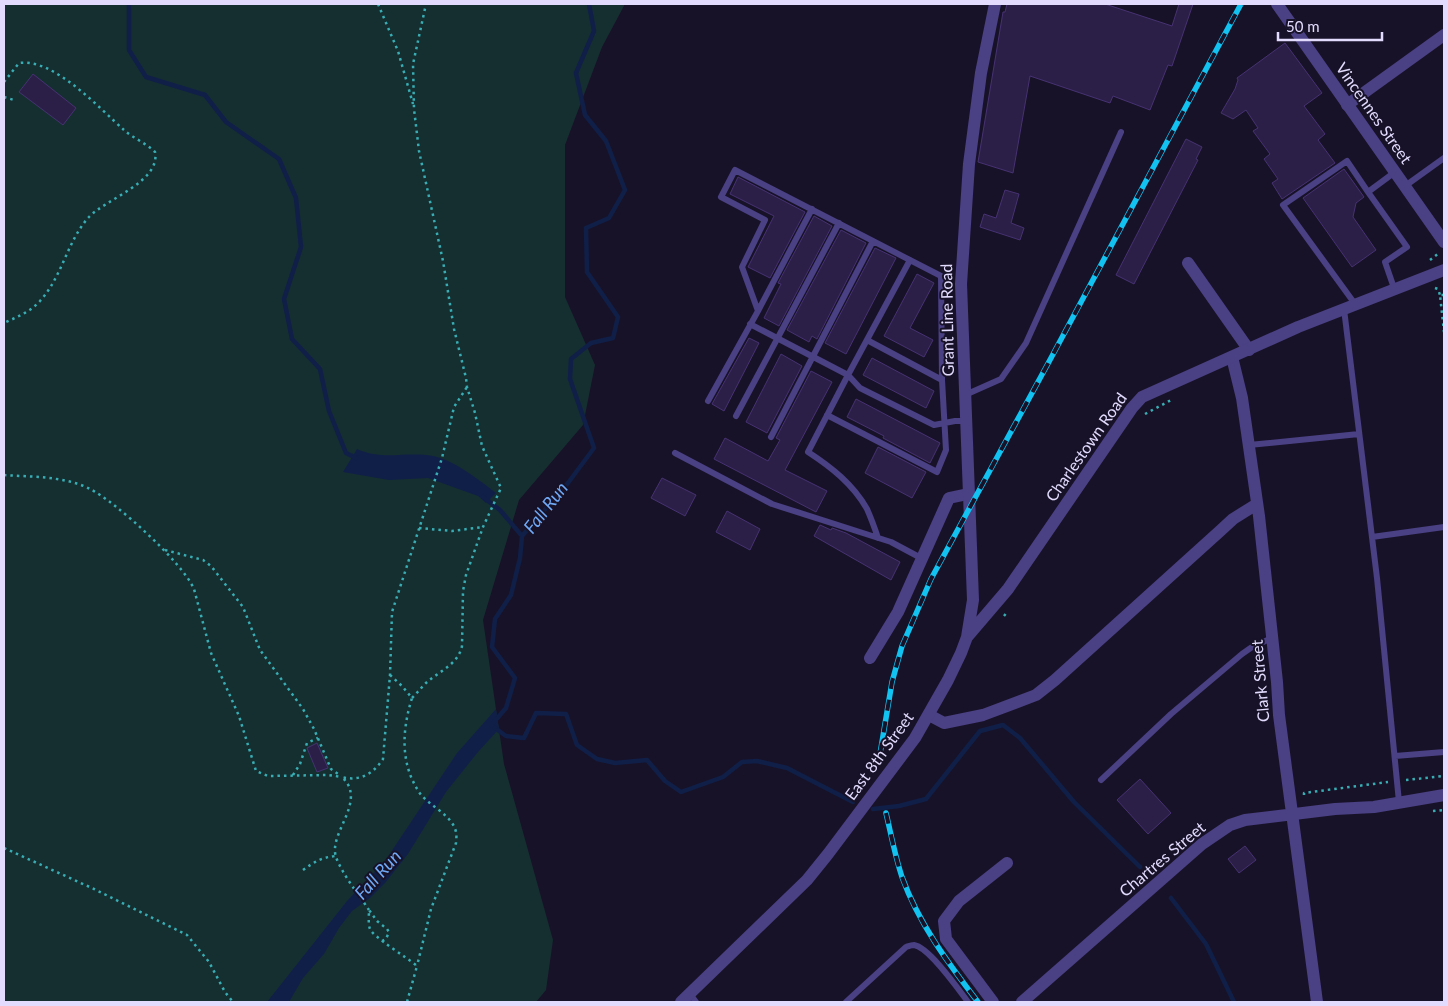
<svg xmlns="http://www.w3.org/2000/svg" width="1448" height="1006" viewBox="0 0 1448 1006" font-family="Lato,sans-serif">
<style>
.green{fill:#152f31}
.water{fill:#101f48}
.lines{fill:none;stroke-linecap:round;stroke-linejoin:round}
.stream{stroke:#101f48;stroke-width:4.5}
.building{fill:#2b1f48;stroke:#463272}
.path{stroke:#38aeb4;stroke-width:2.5;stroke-dasharray:2.5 4;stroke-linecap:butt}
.service{stroke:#4a4084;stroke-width:6}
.minor{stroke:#4a4084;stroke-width:12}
.tertiary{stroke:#4a4084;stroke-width:12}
.rail-casing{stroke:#12c3f1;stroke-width:5.5}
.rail{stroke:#181228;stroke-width:4;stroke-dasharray:11;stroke-linecap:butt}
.labels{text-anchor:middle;stroke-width:4;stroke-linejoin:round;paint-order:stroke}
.street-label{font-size:16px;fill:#e2dbfd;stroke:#181228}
.water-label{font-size:18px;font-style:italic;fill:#6fa9f6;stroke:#181228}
</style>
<rect width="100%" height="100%" fill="#181228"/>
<path class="green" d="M4,4H625L602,47L565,145V297L595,365L583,425L519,500L483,620L504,764L553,940L546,990L536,1002H4Z"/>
<path class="water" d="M357,449C383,461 406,451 433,456C454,460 479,480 496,493L486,503L478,496L428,478L389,480L343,472Z
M496,709L499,729L478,752L446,792L408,854L385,883L370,898L352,911L339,928L324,954L303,978L289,1002H267L347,901L385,861L457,753Z"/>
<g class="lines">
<path class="stream" d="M129,4V50L146,77L205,95L226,122L279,159L296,198L301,247L284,299L292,339L320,369L329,411L346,453L356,458
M483,497L500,510L522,536
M494,722L506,708L515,678L492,647L495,619L511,595L520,558L522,536L568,483L594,448L570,379L571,359L591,343L613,338L618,317L587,272L586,228L609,218L625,190L606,141L585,115L576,73L594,31L589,4
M495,728L506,736L524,738L536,713L566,714L577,745L597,759L615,763L647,760L665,781L681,792L723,777L742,762L757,761L787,768L853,802
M873,809L899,806L926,799L980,731L1003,725L1020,738L1074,802L1140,867
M1171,898L1206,944L1234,1002"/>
</g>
<path class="building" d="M1007,4H1105L1172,26L1179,4H1193L1172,66L1168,65L1150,110L1113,96L1110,103L1030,76L1013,173L978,162L1003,12H1005Z
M1285,43L1322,93L1304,106L1325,134L1318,140L1335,163L1282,199L1272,183L1278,179L1264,159L1270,154L1253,131L1258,128L1246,110L1233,119L1221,113L1235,89L1238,80L1237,78Z
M33,74L76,108L63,125L19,92Z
M1186,139L1202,147L1196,159L1198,160L1134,284L1116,275Z
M1344,169L1364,197L1356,203L1353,217L1376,250L1352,267L1303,198Z
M738,177L805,212L770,278L748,267L774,216L730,194Z
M1005,190L1019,194L1011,223L1024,228L1020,240L980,227L984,214L996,218Z
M814,216L832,226L779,326L764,318L781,284L778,283Z
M841,230L866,243L817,339L812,336L809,342L787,330Z
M875,248L896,258L846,354L825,343Z
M917,274L934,283L910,328L933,340L924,357L884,336Z
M749,338L759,343L724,411L712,404Z
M781,354L802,366L767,433L746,422Z
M872,358L934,391L926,408L863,375Z
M811,371L832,382L785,470L827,491L816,512L714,459L725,438L768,461L780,440L776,438Z
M856,399L940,443L930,463L883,438L884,436L847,417Z
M878,447L926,472L912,498L865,473Z
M662,478L696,495L685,516L651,498Z
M727,511L760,529L750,550L716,532Z
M820,525L831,530L832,528L846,533L900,562L891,580L814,536Z
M317,743L328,768L317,772L307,748Z
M1140,779L1171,813L1148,834L1117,800Z
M1245,846L1256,860L1239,873L1228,859Z"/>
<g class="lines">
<path class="path" d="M378,4L398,51L413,104
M4,82L19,63C54,58 99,108 124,130C133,138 146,143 155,152C161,182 105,199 88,218C67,242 62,277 40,301C30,312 17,317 4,323
M4,97L14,100
M1430,260L1439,253
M1435,288L1438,289L1440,295
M1444,295H1440L1444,332
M1145,414L1173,399
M4,475C32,477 65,476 90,489C116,502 183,563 194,589L211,653L239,716L256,771L268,776L328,775L342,777
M419,528L452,531L483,527
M165,550L203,560L211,566L243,607L260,650L303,709L314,729L331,769L341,776
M1004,616L1008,611
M390,675L402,686L412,698C402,730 400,763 419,792C428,806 452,814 456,832C457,835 456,840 456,843L431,909L417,966
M412,698C417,693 421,688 426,683C439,671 458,665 462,646L463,591L466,575L483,527L501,488L482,446L475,413L467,387L466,378L454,329L443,261L419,151L414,109L413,64L426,4
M293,775L300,764L307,743L318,738
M1406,780L1444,776
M1304,795V793L1388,782
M1433,811L1444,810
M4,848L94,889L187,935L209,962L225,992L233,1002
M303,870C314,862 322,857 336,856
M369,910C359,895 342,874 336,857C328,833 368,801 342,777C360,782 374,773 383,759L390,675L392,612L442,458L454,407L467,387
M382,941L386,939L389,932L387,929L377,921L369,910C369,916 368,924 370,929C373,937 408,958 417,966L407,1002"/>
<path class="service" d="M1405,186L1444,158
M910,260L848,375L860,388L934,425L955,421H965
M1394,288L1385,262L1407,247L1368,192L1395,172
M1355,304L1283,205L1347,161L1368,192
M1344,309L1377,578L1399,802
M758,311L812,209
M750,324L848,375L808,452C831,467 853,484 867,509C871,518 875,529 878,538
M965,395L1001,379L1026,343L1121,132
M708,401L758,311L742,267L765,220L721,197L735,170L941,276L942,380
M827,415L937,472L946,450L942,380L867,340
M736,416L839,223
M771,437L873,241
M1249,445L1359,434
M675,453L772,504L891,542L921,558
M1372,537L1444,527
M1395,756L1444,752
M1101,780L1171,714L1242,654L1252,647L1272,638
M690,994L696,1002
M846,1002L906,947C909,946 911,945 914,945C929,947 959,990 968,1002"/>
<path class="minor" d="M1347,105L1444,35
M1188,263L1249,350
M1232,357L1242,398L1259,516L1277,682L1279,715L1317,1002
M870,658L898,612L949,498L968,494
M929,715L944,723L983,715L1036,695L1055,680L1220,531L1233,519L1257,504
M993,1002L946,939L944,921L959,901L1007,863
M1022,1002L1202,844L1230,825L1245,820L1335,809L1374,807L1444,795"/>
<path class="tertiary" d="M1277,4L1444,242
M967,637L973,600L961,284L969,164L981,73L995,4
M681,1002L807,880L828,854L915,738L948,680L961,653L967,637L1008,589L1132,408L1142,397L1298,327L1444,270"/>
<g class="rail-casing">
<path id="rail" d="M880,754L892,682L902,646L931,579L1051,358L1241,4
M886,813C891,834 895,856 902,877C919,924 948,963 978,1002"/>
</g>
<use href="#rail" class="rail"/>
</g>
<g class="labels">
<g class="street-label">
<text transform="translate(1374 113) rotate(55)" y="6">Vincennes Street</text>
<text transform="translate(947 320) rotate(-91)" y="6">Grant Line Road</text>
<text transform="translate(1086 447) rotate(-55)" y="6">Charlestown Road</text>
<text transform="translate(1260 681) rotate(-95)" y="6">Clark Street</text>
<text transform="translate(879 756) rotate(-54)" y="6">East 8th Street</text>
<text transform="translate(1162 859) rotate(-40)" y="6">Chartres Street</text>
</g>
<g class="water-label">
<text transform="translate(546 508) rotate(-52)" y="6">Fall Run</text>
<text transform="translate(378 875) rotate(-48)" y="6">Fall Run</text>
</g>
</g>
<rect width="1448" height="1006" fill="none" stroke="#e2dbfd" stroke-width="10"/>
<path d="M1278 32v8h104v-8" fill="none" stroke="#e2dbfd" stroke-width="2.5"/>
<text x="1286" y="32" font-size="15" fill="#e2dbfd" stroke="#181228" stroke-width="4" paint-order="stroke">50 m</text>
</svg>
